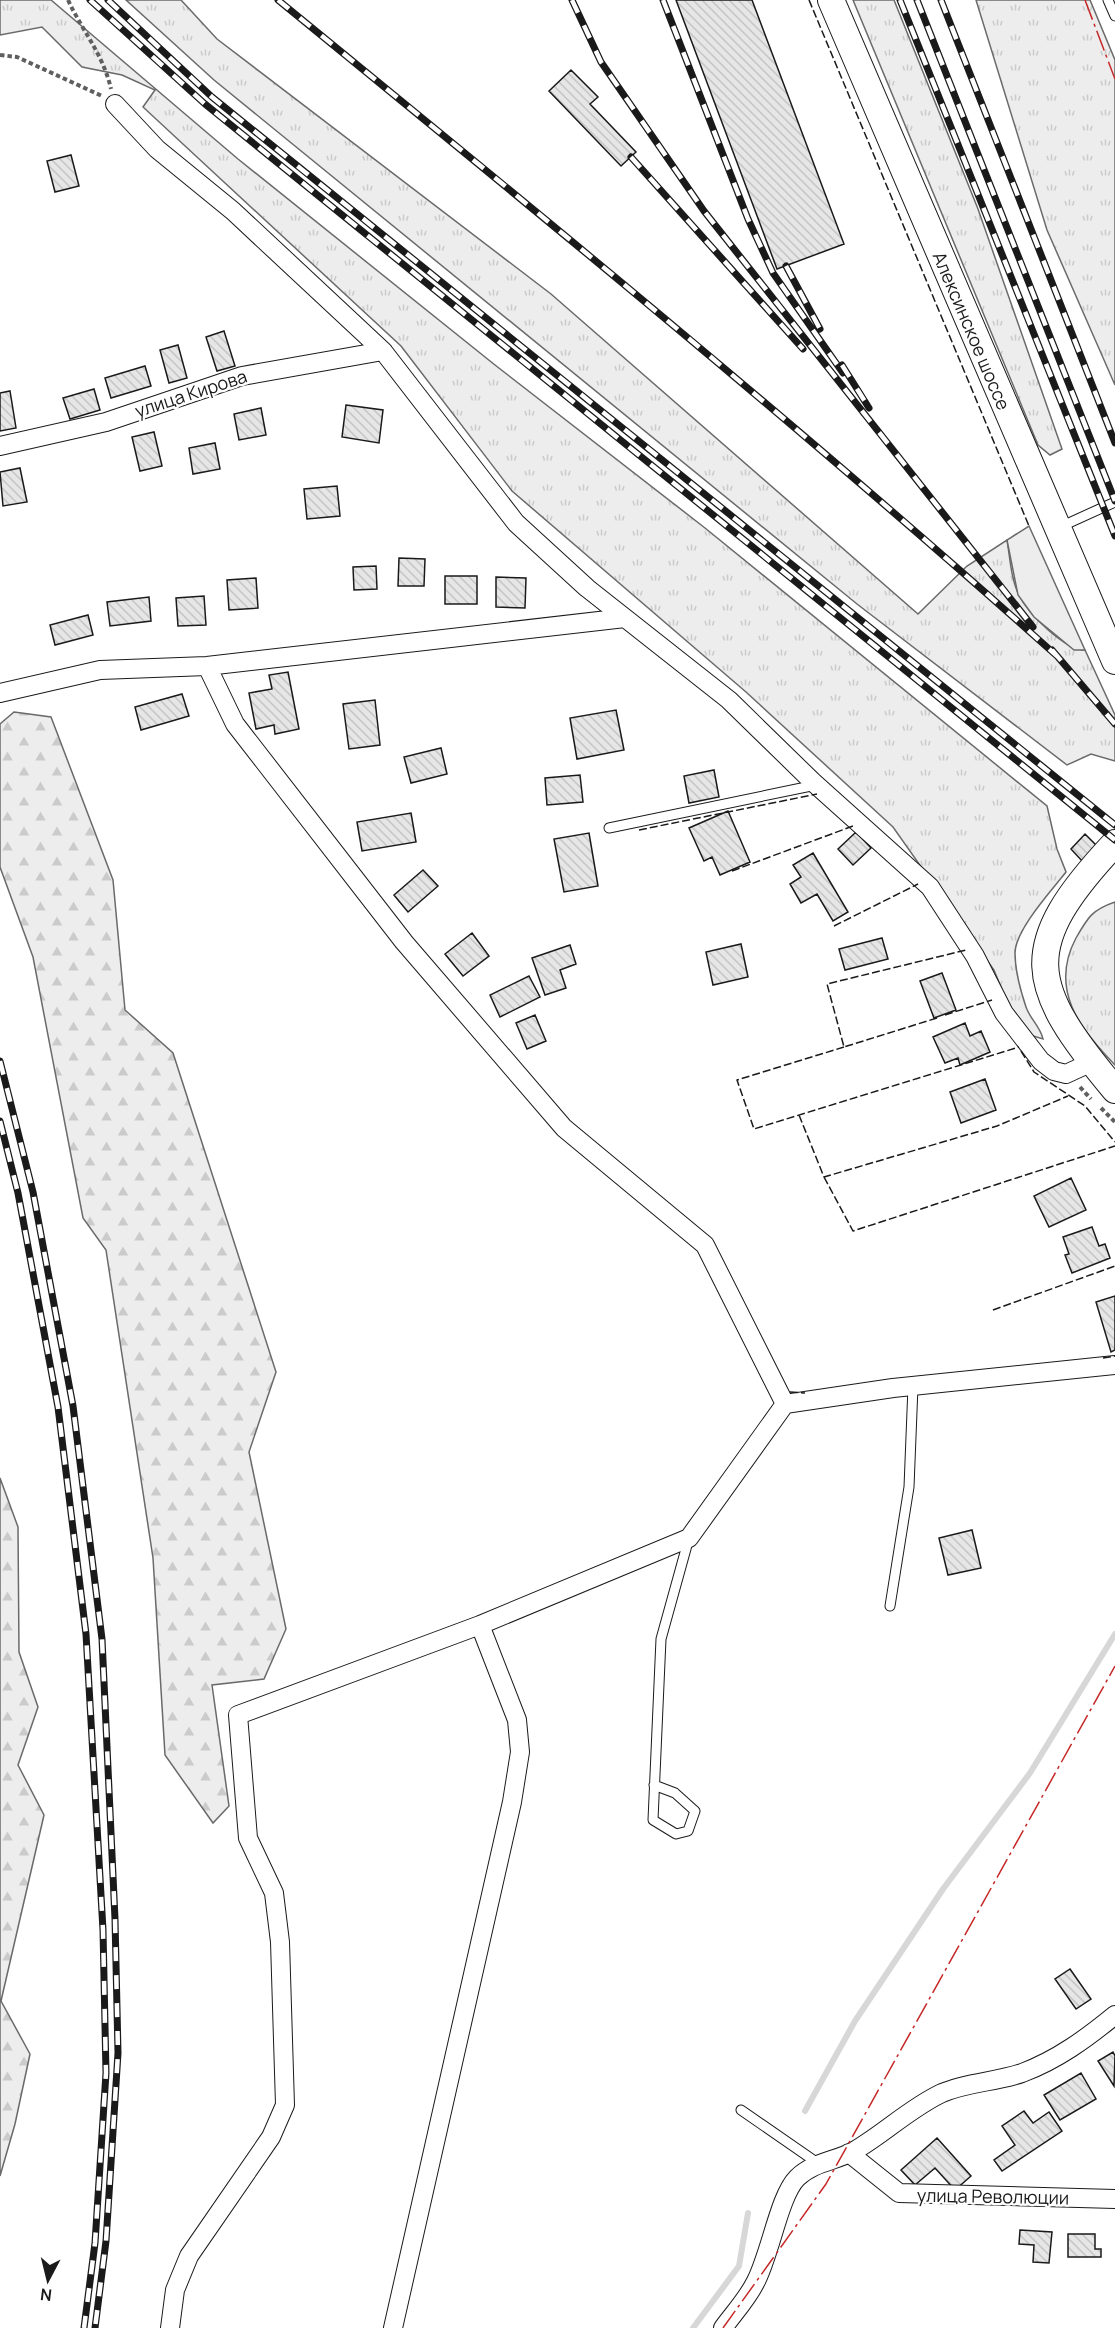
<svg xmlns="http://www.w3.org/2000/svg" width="1115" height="2328" viewBox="0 0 1115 2328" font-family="Manrope,sans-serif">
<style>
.grass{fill:url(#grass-tufts);stroke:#6a6a6a;stroke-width:1.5}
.forest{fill:url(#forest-firs);stroke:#6a6a6a;stroke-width:1.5}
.built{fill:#ededed;stroke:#6a6a6a;stroke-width:1.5}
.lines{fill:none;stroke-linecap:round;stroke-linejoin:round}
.stream{stroke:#d7d7d7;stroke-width:6}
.building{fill:url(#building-back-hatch);stroke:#1a1a1a;stroke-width:1.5}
.service-casing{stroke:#1a1a1a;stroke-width:11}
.minor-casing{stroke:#1a1a1a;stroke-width:20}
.secondary-casing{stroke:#1a1a1a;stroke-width:28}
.path{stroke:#5f5f5f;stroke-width:4;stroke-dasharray:4.5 3;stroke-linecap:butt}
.service{stroke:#fff;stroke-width:9}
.minor{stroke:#fff;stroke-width:18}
.secondary{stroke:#fff;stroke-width:26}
.rail-casing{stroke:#1a1a1a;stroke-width:7}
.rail{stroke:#fff;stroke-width:4.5;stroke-dasharray:14;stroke-linecap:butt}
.fence{stroke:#1a1a1a;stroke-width:1.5;stroke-dasharray:8 3;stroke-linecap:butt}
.power{stroke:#c62828;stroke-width:1.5;stroke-dasharray:21 4.5 3 4.5;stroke-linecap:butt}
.labels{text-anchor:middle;stroke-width:4.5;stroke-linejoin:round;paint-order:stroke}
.street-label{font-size:18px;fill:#1a1a1a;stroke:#fff}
</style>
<defs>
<pattern id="grass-tufts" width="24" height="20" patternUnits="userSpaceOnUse" patternTransform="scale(1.5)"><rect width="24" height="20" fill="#ededed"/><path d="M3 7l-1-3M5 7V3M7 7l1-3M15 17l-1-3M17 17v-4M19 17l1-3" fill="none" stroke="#cbcbcb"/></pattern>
<pattern id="forest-firs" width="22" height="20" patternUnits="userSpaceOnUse" patternTransform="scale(1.5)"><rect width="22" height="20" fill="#ededed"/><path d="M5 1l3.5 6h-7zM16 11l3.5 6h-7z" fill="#cbcbcb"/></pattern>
<pattern id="building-back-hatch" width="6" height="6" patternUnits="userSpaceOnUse" patternTransform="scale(1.5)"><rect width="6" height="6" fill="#e6e6e6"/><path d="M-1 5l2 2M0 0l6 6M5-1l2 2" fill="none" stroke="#c5c5c5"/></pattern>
</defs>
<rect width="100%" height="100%" fill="#fff"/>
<path class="grass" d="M0,0H51L238,159L495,365L705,528L1047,806L1057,849L1066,872C1052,890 1015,930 1015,953C1015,972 1020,989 1026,1007C1030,1019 1040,1026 1043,1039L1030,1035L1012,1014L994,970L893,827L746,692L512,491L401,346L143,107L155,90L122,75L82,67L42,27L0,35Z
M126,0H181L217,39L551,294L918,614L967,566L1007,540C1010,557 1011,580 1019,595C1028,614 1065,650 1085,650L1115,715V761L1091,754L1067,765L857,604L214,80Z
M853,0H894L978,209L1062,449L1050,455L1038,445Z
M976,0H1090L1115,60V385L1047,230Z
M1115,902V1065C1079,1028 1049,989 1076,938C1088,917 1092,910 1115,902Z"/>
<path class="forest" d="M14,712L51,717L113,880L125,1010L173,1053L276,1372L249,1452L286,1629L264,1679L212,1685L229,1806L213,1823L165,1755L153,1558L106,1250L83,1218L33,957L0,867V724Z
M0,1478L18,1527L19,1652L38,1707L18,1765L44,1815L1,2001L30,2054L15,2124L0,2176Z"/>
<path class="built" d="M1029,526L1085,650H1074L1034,617L1018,595L1007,540Z"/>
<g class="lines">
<path class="stream" d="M805,2111L855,2021L943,1889L1030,1773L1115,1634
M693,2328L739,2266L748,2213"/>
</g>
<path class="building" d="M676,0H752L844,244L777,269Z
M571,70L598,97L590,104L636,152L621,166L549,91Z
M71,155L79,186L55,192L47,161Z
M224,331L235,366L217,371L206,337Z
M178,345L187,378L169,383L160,350Z
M145,366L151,386L111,398L105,378Z
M94,389L100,410L70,419L63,398Z
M10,391L16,428L0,431V393Z
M346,405L383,410L379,443L342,437Z
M261,408L266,435L239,440L234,414Z
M154,432L162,466L140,471L132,437Z
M215,443L220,469L193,474L189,448Z
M20,468L27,502L3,506L0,472Z
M337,486L340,516L307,519L304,489Z
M399,558L425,559L424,586H398Z
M376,566L377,589L354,590L353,567Z
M445,576H477V604H445Z
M496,577L526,578L525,608L496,607Z
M256,578L258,608L229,610L227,580Z
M204,596L206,625L178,626L176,598Z
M149,597L151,621L110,626L107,602Z
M88,615L93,635L55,645L50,625Z
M288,672L299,729L275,734L274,725L256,729L249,693L272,689L269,675Z
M182,694L189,716L141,730L135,707Z
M375,700L380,745L349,749L343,704Z
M616,710L624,750L577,759L570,718Z
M441,748L447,774L411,783L404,757Z
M714,770L719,797L689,803L684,776Z
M580,775L583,802L547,805L545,778Z
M728,811L750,862L720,875L712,857L704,861L689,828Z
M411,813L416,842L362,851L357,822Z
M856,832L871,848L853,865L838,849Z
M589,833L598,886L564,892L554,839Z
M1085,834L1098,847L1083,862L1071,849Z
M813,853L848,912L833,921L817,894L801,903L790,884L801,877L793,865Z
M423,870L438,886L408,912L394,895Z
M472,933L489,956L463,976L445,954Z
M882,938L888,959L845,970L839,949Z
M741,944L748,977L713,985L706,952Z
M570,945L576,964L560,970L566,988L545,995L532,958Z
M942,973L956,1010L934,1018L920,981Z
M529,976L540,997L500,1017L490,995Z
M535,1015L546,1041L527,1049L516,1023Z
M965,1023L970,1036L981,1031L990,1052L960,1065L958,1058L945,1063L933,1037Z
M985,1079L996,1110L961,1123L950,1092Z
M1071,1178L1086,1210L1049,1227L1034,1196Z
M1092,1227L1099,1246L1105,1244L1110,1258L1072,1273L1065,1255L1069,1254L1063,1237Z
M1115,1296V1350L1111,1352L1096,1302Z
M972,1530L981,1568L948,1575L939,1538Z
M1070,1969L1091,1999L1076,2009L1055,1979Z
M1113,2052L1115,2056L1114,2086L1098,2061Z
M1081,2073L1096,2099L1060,2120L1044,2095Z
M1024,2111L1033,2123L1049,2112L1062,2131L1002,2171L994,2160L1015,2145L1002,2126Z
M937,2138L971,2176L955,2190L935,2168L915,2185L901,2170Z
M1020,2230L1052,2232L1049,2263L1033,2262L1034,2245L1019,2244Z
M1068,2234H1095V2249H1101V2257H1068Z"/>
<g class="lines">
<g class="service-casing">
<path id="service" d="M1108,0L1115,16
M1060,527L1115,502
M609,828L816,785
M890,1606L909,1487L913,1386
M654,1785L675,1793L695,1811L688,1831L676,1834L653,1820L661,1639L689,1538
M741,2110L819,2164"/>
</g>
<g class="minor-casing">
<path id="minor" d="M115,104L157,149L233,211L383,351L516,523L587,588L729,700L813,782L930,887L975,956L1004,1013L1041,1061L1054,1071L1066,1074L1092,1062
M0,446L106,422L242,376L383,351
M207,666L235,724L404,942L564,1128L705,1245L785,1404
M0,693L100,670L207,666L625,618
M849,2153L899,2193L1115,2199
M170,2328L175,2290L189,2256L271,2137L285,2105L280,1942L274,1893L248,1838L238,1715L480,1625L689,1538L785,1404L893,1388L1115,1365
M393,2328L512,1802L520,1752L517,1720L480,1625
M723,2328C734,2313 747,2299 755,2283C770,2256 779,2196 797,2178C813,2162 836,2161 854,2151C885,2133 910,2108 942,2093C968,2082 996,2082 1022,2073C1057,2060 1087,2038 1115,2015"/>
</g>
<g class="secondary-casing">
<path id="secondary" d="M831,0L1115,661
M1115,843C1017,947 1027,985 1115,1090"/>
</g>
<path class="path" d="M68,0C83,32 103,54 111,89
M0,55L17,57L102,96
M1080,1087L1091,1099
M1101,1108L1115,1122"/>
<use href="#service" class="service"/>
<use href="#minor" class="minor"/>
<use href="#secondary" class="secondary"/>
<g class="rail-casing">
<path id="rail" d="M90,0L205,104L1115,840
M108,0L212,97L1115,825
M278,0C541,215 804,430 1057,656
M572,0L601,62L704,211L1033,627
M663,0L748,219L773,273L843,373
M900,0L1115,536
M917,0L1115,501
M941,0L1115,443
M631,157L803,349
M786,266L820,329
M842,365L869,408
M1052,650L1115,724
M0,1061L33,1192L73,1406L102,1639L115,1919L118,2053L106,2241L95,2328
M0,1121L18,1193L58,1407L86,1634L103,1930L106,2073L95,2243L84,2328"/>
</g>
<use href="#rail" class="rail"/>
<path class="fence" d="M809,0L1029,526
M639,830L817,794
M732,871L853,826
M834,926L918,884
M945,1015L992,1000
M937,1018L844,1047L827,984L966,950
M844,1047L737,1080L754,1129L1019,1047
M1021,1051L1034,1072L1085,1106L1115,1142
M799,1115L824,1177L997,1126L1068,1096
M824,1177L853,1231L1115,1146
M993,1310L1115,1266
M1103,1358L1115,1356
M790,1392L805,1393"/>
<path class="power" d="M1085,0L1115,79
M723,2328L826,2184L1115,1666"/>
</g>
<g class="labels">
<g class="street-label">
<text transform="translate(971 331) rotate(67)" y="6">Алексинское шоссе</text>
<text transform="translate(191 394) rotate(-18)" y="6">улица Кирова</text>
<text transform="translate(993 2197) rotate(1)" y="6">улица Революции</text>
</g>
</g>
<g transform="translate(48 2280) rotate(187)" stroke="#ffffff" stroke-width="4.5" paint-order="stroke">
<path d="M0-4.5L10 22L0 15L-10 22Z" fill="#1a1a1a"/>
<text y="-9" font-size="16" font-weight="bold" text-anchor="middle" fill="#1a1a1a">N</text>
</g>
</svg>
